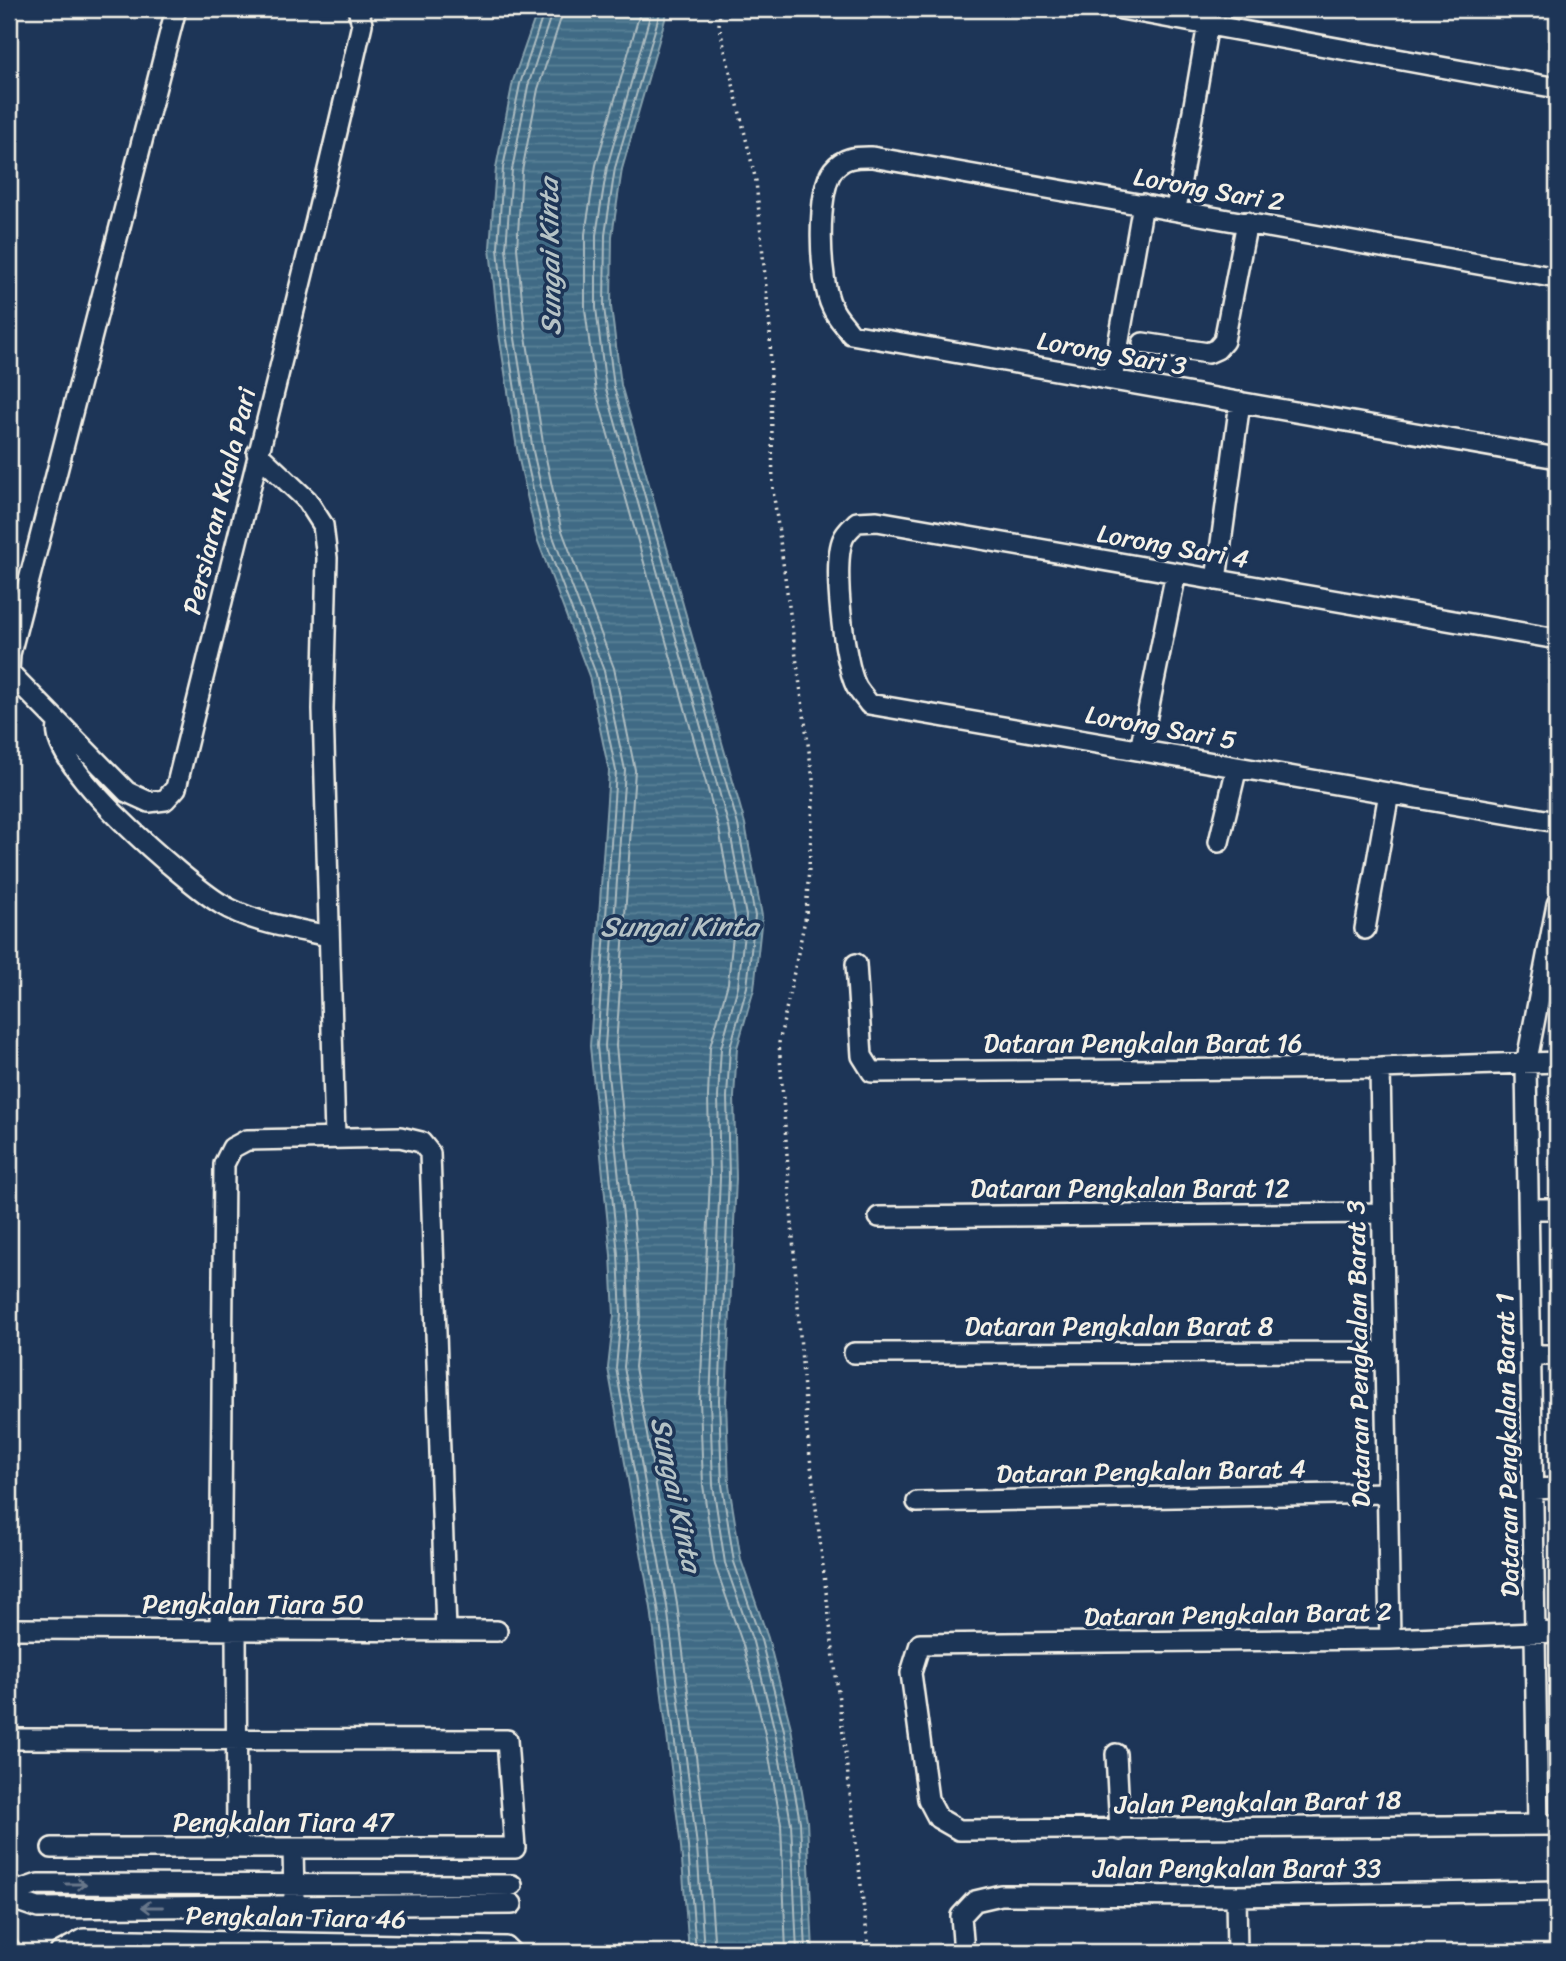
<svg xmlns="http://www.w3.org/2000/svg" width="1566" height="1961" viewBox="0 0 1566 1961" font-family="Sriracha,sans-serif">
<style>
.water{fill:url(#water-rules);stroke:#87a1ad;stroke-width:2}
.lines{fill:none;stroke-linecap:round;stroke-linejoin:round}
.shore{stroke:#acbbc0;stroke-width:2}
.minor-casing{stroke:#f4f1e8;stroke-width:24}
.path{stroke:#f4f1e8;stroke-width:3.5;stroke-dasharray:2 5;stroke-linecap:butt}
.minor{stroke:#1d3557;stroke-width:19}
.oneway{stroke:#68778a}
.labels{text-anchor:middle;stroke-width:7;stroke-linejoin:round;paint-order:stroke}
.street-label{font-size:26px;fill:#f4f1e8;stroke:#1d3557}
.water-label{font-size:28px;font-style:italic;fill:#b5c2c5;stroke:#1d3557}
</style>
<defs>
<pattern id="water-rules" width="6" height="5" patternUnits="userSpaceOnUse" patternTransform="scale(1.75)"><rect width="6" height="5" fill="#3f6b85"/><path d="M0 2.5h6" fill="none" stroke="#5b8196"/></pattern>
</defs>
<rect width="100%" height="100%" fill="#1d3557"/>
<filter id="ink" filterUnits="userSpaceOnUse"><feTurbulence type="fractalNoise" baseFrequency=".0143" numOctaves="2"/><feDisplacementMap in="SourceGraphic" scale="14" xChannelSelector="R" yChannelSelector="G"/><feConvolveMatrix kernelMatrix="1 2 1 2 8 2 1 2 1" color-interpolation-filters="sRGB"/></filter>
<g filter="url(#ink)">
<path class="water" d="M538,9H668L622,169L612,236L611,307L621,385L745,824L762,916L754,989L737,1048L734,1097L736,1178L726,1401L729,1485L741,1560L768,1638L791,1728L807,1821L813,1952H689L681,1847L651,1608L608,1368L614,1315L611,1255L590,1046L609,771L589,676L536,536L518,455L499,334L490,248L496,168L513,81Z"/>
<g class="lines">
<path class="shore" d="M545,9L520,84L503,168L498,248L506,333L525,453L543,534L596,674L616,771L597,1046L618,1254L621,1315L616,1368L658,1607L688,1847L696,1952
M553,9L528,86L512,170L506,248L514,332L533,451L551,531L604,671L625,770L605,1046L627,1254L629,1315L624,1367L667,1606L697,1846L704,1952
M564,9L538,89L522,171L517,248L525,330L544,449L561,528L614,668L635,770L616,1046L637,1253L640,1316L635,1367L677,1604L707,1844L715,1952
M641,9L596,165L585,234V309L596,392L719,829L735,917L728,983L710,1047L708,1097L710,1178L700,1400L703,1485L715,1565L743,1645L765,1734L781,1824L786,1952
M652,9L607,167L596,235V308L606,389L729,827L746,916L738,986L721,1048L718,1097L720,1178L710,1400L713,1485L725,1563L753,1642L775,1732L791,1823L797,1952
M661,9L615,168L605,235L604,307L614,387L738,825L755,916L747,987L730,1048L727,1097L729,1178L719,1400L722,1485L734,1562L761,1640L784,1730L800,1822L806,1952"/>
<g class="minor-casing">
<path id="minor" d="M1121,9L1557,88
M1176,209L1208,24
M1557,278L872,157C857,157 844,156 833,170C816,192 819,282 832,307C836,317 845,325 851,334L1557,458
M1143,343L1208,353L1217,349L1224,341L1247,222
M1112,380L1143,204
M257,453L307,500L323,525L327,558L323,709L335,1137
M1216,580L1240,402
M1557,639L877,521L857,522C852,527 845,533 843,539C832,563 844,663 856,686C859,692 865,698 869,704L1557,822
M9,672L127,792L149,802L165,800L176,788C238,533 304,280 362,24L358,9
M9,672L10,654L176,9
M59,723C40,759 189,885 221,904C252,923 293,928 328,936
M1140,750L1176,573
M1219,842L1237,767
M1365,929L1389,793
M856,964L862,1056L872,1072L1380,1068L1557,1062
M1380,1068L1390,1639
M1529,1209H1557
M879,1217L1381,1213
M854,1353L1383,1352
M1532,1355H1557
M1534,1489L1557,1488
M917,1502L1386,1493
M9,1629L497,1631
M220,1630L224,1164L232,1148L247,1140L400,1137L421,1142L430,1153L446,1631
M236,1631L237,1848
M1557,1632L1390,1639L920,1644L911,1673L928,1799L938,1818L959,1830L1557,1825
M9,1739L507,1740L515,1848H52
M1116,1754L1120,1830
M1538,1825L1526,1065L1557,904
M293,1848L294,1898
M9,1894L38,1884L512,1885
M1236,1896L1237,1952
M9,1898L38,1908L512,1904
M9,1948V1952
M60,1952L84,1939L506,1947L511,1952
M964,1952L961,1916L975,1901L1001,1895L1236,1896L1557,1891"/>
</g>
<path class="path" d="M720,9L719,25L756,181L770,330L773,490L814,787L806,915L779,1043L807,1432L869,1952"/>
<use href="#minor" class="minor"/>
</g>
<defs><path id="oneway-shaft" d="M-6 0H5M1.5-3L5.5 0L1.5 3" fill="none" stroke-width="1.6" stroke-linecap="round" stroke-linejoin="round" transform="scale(1.75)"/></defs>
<g class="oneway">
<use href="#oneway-shaft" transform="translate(76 1884)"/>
<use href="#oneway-shaft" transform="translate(152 1907) rotate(180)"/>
</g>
</g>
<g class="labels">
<g class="street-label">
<text transform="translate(1209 189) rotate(10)" y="9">Lorong Sari 2</text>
<text transform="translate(1112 353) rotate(10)" y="9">Lorong Sari 3</text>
<text transform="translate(219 501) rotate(-76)" y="9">Persiaran Kuala Pari</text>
<text transform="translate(1173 546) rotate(10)" y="9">Lorong Sari 4</text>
<text transform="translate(1161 727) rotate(10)" y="9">Lorong Sari 5</text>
<text x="1143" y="1052">Dataran Pengkalan Barat 16</text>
<text x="1130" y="1197">Dataran Pengkalan Barat 12</text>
<text x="1119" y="1335">Dataran Pengkalan Barat 8</text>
<text transform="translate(1358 1354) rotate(-91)" y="9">Dataran Pengkalan Barat 3</text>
<text transform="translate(1507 1445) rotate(-91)" y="9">Dataran Pengkalan Barat 1</text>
<text transform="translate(1151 1471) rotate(-1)" y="9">Dataran Pengkalan Barat 4</text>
<text x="253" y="1613">Pengkalan Tiara 50</text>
<text transform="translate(1238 1614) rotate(-1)" y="9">Dataran Pengkalan Barat 2</text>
<text transform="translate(1258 1802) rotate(-1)" y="9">Jalan Pengkalan Barat 18</text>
<text x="283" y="1831">Pengkalan Tiara 47</text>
<text x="1237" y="1877">Jalan Pengkalan Barat 33</text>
<text transform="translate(296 1917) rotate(1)" y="9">Pengkalan Tiara 46</text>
</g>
<g class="water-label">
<text transform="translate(549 257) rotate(-91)" y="10">Sungai Kinta</text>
<text x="679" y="936">Sungai Kinta</text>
<text transform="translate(677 1494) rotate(78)" y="10">Sungai Kinta</text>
</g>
</g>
<rect width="1566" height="1961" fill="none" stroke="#1d3557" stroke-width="35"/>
<rect x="18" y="18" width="1531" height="1926" fill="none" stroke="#f4f1e8" stroke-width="2.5" filter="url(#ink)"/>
</svg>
